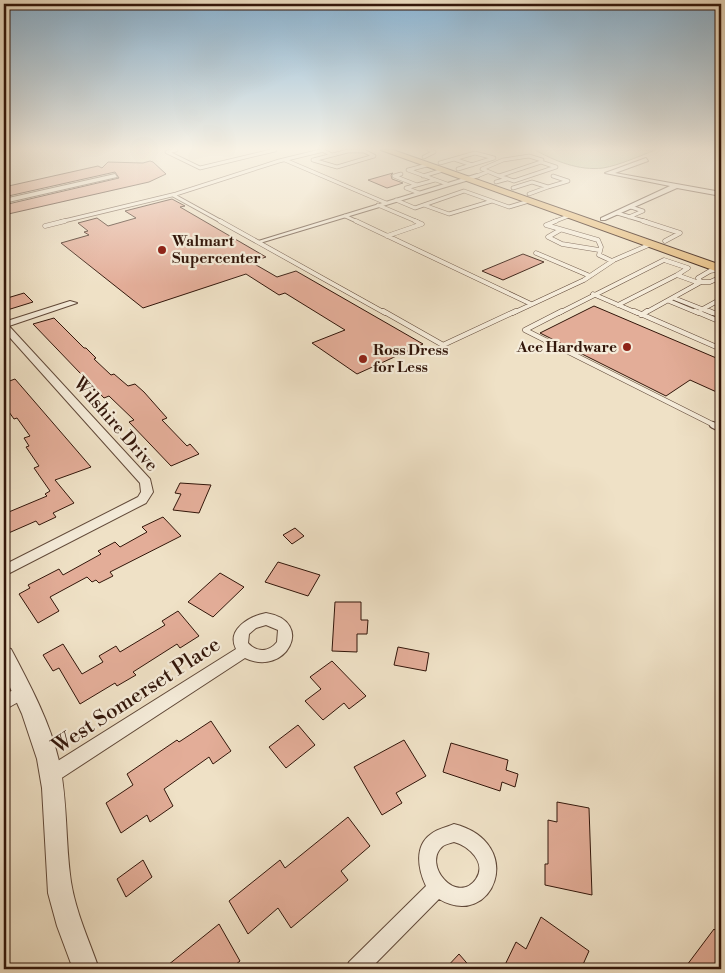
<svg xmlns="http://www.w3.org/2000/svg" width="725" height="973" viewBox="0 0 725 973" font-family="'Libre Bodoni',serif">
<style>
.green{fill:#bac294;stroke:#766c4f}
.building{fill:#e3ad98;stroke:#32160a}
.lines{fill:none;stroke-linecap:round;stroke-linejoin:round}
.service-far3-casing{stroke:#614939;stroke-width:4.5}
.service-far2-casing{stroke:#614939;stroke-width:5}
.service-far1-casing{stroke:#614939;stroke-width:5.5}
.service-casing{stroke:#614939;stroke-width:8}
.minor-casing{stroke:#614939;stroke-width:2}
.tertiary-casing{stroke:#614939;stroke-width:2}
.primary-casing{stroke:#32160a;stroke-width:2}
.service-far3{stroke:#f5ecda;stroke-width:3}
.service-far2{stroke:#f5ecda;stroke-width:4}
.service-far1{stroke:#f5ecda;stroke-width:4.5}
.service{stroke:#f5ecda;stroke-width:5.5}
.minor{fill:#f5ecda;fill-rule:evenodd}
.tertiary{fill:#f5ecda;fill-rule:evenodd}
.primary{fill:#e8c083;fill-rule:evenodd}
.poi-dot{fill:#8f2418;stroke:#f5ecda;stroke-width:2}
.labels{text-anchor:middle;stroke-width:4.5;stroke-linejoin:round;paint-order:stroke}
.far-poi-label{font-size:15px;font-weight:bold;fill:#32160a;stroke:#f5ecda;text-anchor:start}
.street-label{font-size:18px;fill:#32160a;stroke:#f5ecda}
.near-street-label{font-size:21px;fill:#32160a;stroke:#f5ecda}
</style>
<rect width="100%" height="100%" fill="#efe1c6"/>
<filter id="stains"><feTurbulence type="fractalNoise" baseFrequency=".004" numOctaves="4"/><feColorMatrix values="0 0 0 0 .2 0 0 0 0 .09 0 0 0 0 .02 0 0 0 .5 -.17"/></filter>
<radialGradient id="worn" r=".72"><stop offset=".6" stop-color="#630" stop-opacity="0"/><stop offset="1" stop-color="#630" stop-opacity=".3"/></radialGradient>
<path class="green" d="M535,150H656C639,156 620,165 603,168C579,171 555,161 535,150Z"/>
<path class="building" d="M150,161L153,162L166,174L149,182L4,215V205L119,178L115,172L4,197V187L98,166L102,168L108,162L143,163Z
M393,173L391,175L392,179L403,183L387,188L368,180Z
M172,199L185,206L180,207L266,257L251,262L277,277L296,271L423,344L357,374L312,343L345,330L285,293L279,295L246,274L143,308L61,243L89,235L84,232L88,231L78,223L97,218L108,226L136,218L125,211Z
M523,254L544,262L503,280L482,271Z
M24,293L33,302L4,311V299Z
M594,306L721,360V394L690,380L666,396L540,333Z
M54,318L84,348H86L96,358L94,359L111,375L114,374L128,386L135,384L144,392L167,418L162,420L187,446L190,444L199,454L171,466L129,422L134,420L109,396L104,398L33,324Z
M15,379L91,467L55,480L74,503L53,513L56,517L39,525L36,521L4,535V514L47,496L45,494L50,491L34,468L39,466L26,447L29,446L24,438L30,436L17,418L14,419L4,405V383Z
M180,483L211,485L199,513L173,510L181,494L175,493Z
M163,517L181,536L110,572L113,576L99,583L96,580L92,582L87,577L50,597L59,611L38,623L19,594L30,588L28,585L59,569L63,575L101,554L98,551L115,542L120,547L147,532L142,527Z
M295,528L304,536L292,544L283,535Z
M278,562L320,575L308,596L265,582Z
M220,573L244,587L213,617L188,602Z
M335,602H361V620H368L367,634H357V652L332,651Z
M178,611L199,636L180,648L177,644L133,672L136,675L117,686L115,683L80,704L59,668L53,671L43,655L63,644L82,674L103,662L99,656L116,646L120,652L165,625L162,621Z
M398,647L429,653L426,671L394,665Z
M332,661L366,696L349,709L344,703L323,720L305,701L321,689L310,677Z
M211,721L231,751L213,764L209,757L164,789L173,806L150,822L147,815L121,833L106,803L133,785L127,774L177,740L179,742Z
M298,725L315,745L286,768L269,747Z
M404,740L426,776L396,793L402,803L382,815L354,767Z
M451,743L508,760L506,770L518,774L515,787L502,782L500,791L443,772Z
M557,802L589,808L592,895L545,885V864H548V820L557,822Z
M348,817L370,846L341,871L348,880L291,928L278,908L248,934L229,901L280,860L285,868Z
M143,860L152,877L126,897L117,879Z
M541,917L589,951L581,969H503L516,942L526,949Z
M219,924L240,961L230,969H163Z
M714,929L721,936V969H684Z
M459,954L472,969H445Z"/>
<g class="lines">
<g class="service-far3-casing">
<path id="service-far3" d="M176,150L167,152L200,168L275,150
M322,150L332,155
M348,151H364L374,156L337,167L313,160Z
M529,156L542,160L541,162L499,176L482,169L503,160Z
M424,157L434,152L429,150
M454,159L472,165
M285,160L386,203
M440,163L475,153L494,158L458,169
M427,165L408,170L447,184
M401,174L394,176L417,185
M423,176L443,170
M477,176L487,172
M499,176L514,181L556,167L541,162
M496,182L507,179
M548,187L568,181L553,176
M513,188L532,182L548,187L529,194
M419,193L406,188L435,180
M173,195L222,222
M396,200L415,208L464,191L509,207L529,201
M378,205L418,222
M424,205L449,214L492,201
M617,213L647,222
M345,216L358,222
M629,217L643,211L631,207
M60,222L176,194L279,161L324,150
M553,222L571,215"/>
</g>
<g class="service-far2-casing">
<path id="service-far2" d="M220,221L385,313
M356,221L531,304
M556,221L546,225L598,240L601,247L599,255L612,261
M643,221L680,233L665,241
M45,226L65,221
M560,230L548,237L562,244L599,250
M387,236L422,224L415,221
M536,253L590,276
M701,282L698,278L710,271L721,269
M593,294L637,313
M674,298L712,313
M669,301L698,313
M618,305L677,275
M701,310L721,299
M513,313L584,280L614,260L651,244
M559,313L664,260L688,268L677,275L699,283
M645,313L701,282H710L721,277"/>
</g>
<g class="service-far1-casing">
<path id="service-far1" d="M383,311L443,345L516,311
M562,311L525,330L716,426
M634,311L721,349
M695,311L721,322
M709,311L721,316
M641,315L647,311"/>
</g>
<g class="service-casing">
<path id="service" d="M713,425L721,429"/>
</g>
<g class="minor-casing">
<path id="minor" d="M646,158L648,161L615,173L721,192V196L677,188L605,220H601V218L670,186L605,173Z
M115,174L117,177L4,203V199Z
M477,174L479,177L260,243L255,242Z
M70,301L77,303L9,326L150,479L153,492L146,503L4,576V565L138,497L141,492L140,483L4,331V322Z
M266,613C316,621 286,678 245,658L57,781L51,783L45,781L43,775L45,769L236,649C226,629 250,616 266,613ZM266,625L278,630L277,642C269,652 257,653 248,643L249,634L256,628Z
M24,684L29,686L31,691L29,696L4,710V695Z
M454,824C528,843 493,931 439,899L370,969H346L349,962L426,886C418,869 414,846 431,834C437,829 447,827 454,824ZM454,842C469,846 487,863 476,879C457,906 421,864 443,846C446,844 451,843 454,842Z"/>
</g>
<g class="tertiary-casing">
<path id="tertiary" d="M4,647L11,649C30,685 50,722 59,761C68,801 65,842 71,882C76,913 89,940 99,969H73L57,926L48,893L42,788L37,759L22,714L4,674Z"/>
</g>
<g class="primary-casing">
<path id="primary" d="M381,150H393L721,265V273Z"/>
</g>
<use href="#service-far3" class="service-far3"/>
<use href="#service-far2" class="service-far2"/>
<use href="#service-far1" class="service-far1"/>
<use href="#service" class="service"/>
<use href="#minor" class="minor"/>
<use href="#tertiary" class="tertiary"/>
<use href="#primary" class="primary"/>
</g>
<linearGradient id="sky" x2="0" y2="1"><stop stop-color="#8bb7d8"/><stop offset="0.52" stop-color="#f8f2e5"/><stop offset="1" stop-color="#f8f2e5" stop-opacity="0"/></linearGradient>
<rect width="725" height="286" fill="url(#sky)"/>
<g class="poi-dot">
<circle cx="162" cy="250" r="5"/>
<circle cx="627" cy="347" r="5"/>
<circle cx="363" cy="359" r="5"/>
</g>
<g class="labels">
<g class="far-poi-label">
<text x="172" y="246">Walmart<tspan x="172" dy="17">Supercenter</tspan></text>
<text x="617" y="352" text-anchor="end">Ace Hardware</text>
<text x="373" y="355">Ross Dress<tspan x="373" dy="17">for Less</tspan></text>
</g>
<g class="street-label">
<text transform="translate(116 424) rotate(49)" y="6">Wilshire Drive</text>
</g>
<g class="near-street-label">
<text transform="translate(136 695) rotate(-33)" y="7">West Somerset Place</text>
</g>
</g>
<rect width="725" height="973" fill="none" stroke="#efe1c6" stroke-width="20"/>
<rect x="5" y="5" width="715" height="963" fill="none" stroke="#32160a" stroke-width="2.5"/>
<rect x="10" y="10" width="705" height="953" fill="none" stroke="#32160a"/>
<rect width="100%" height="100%" filter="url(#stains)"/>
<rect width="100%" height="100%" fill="url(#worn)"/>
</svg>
